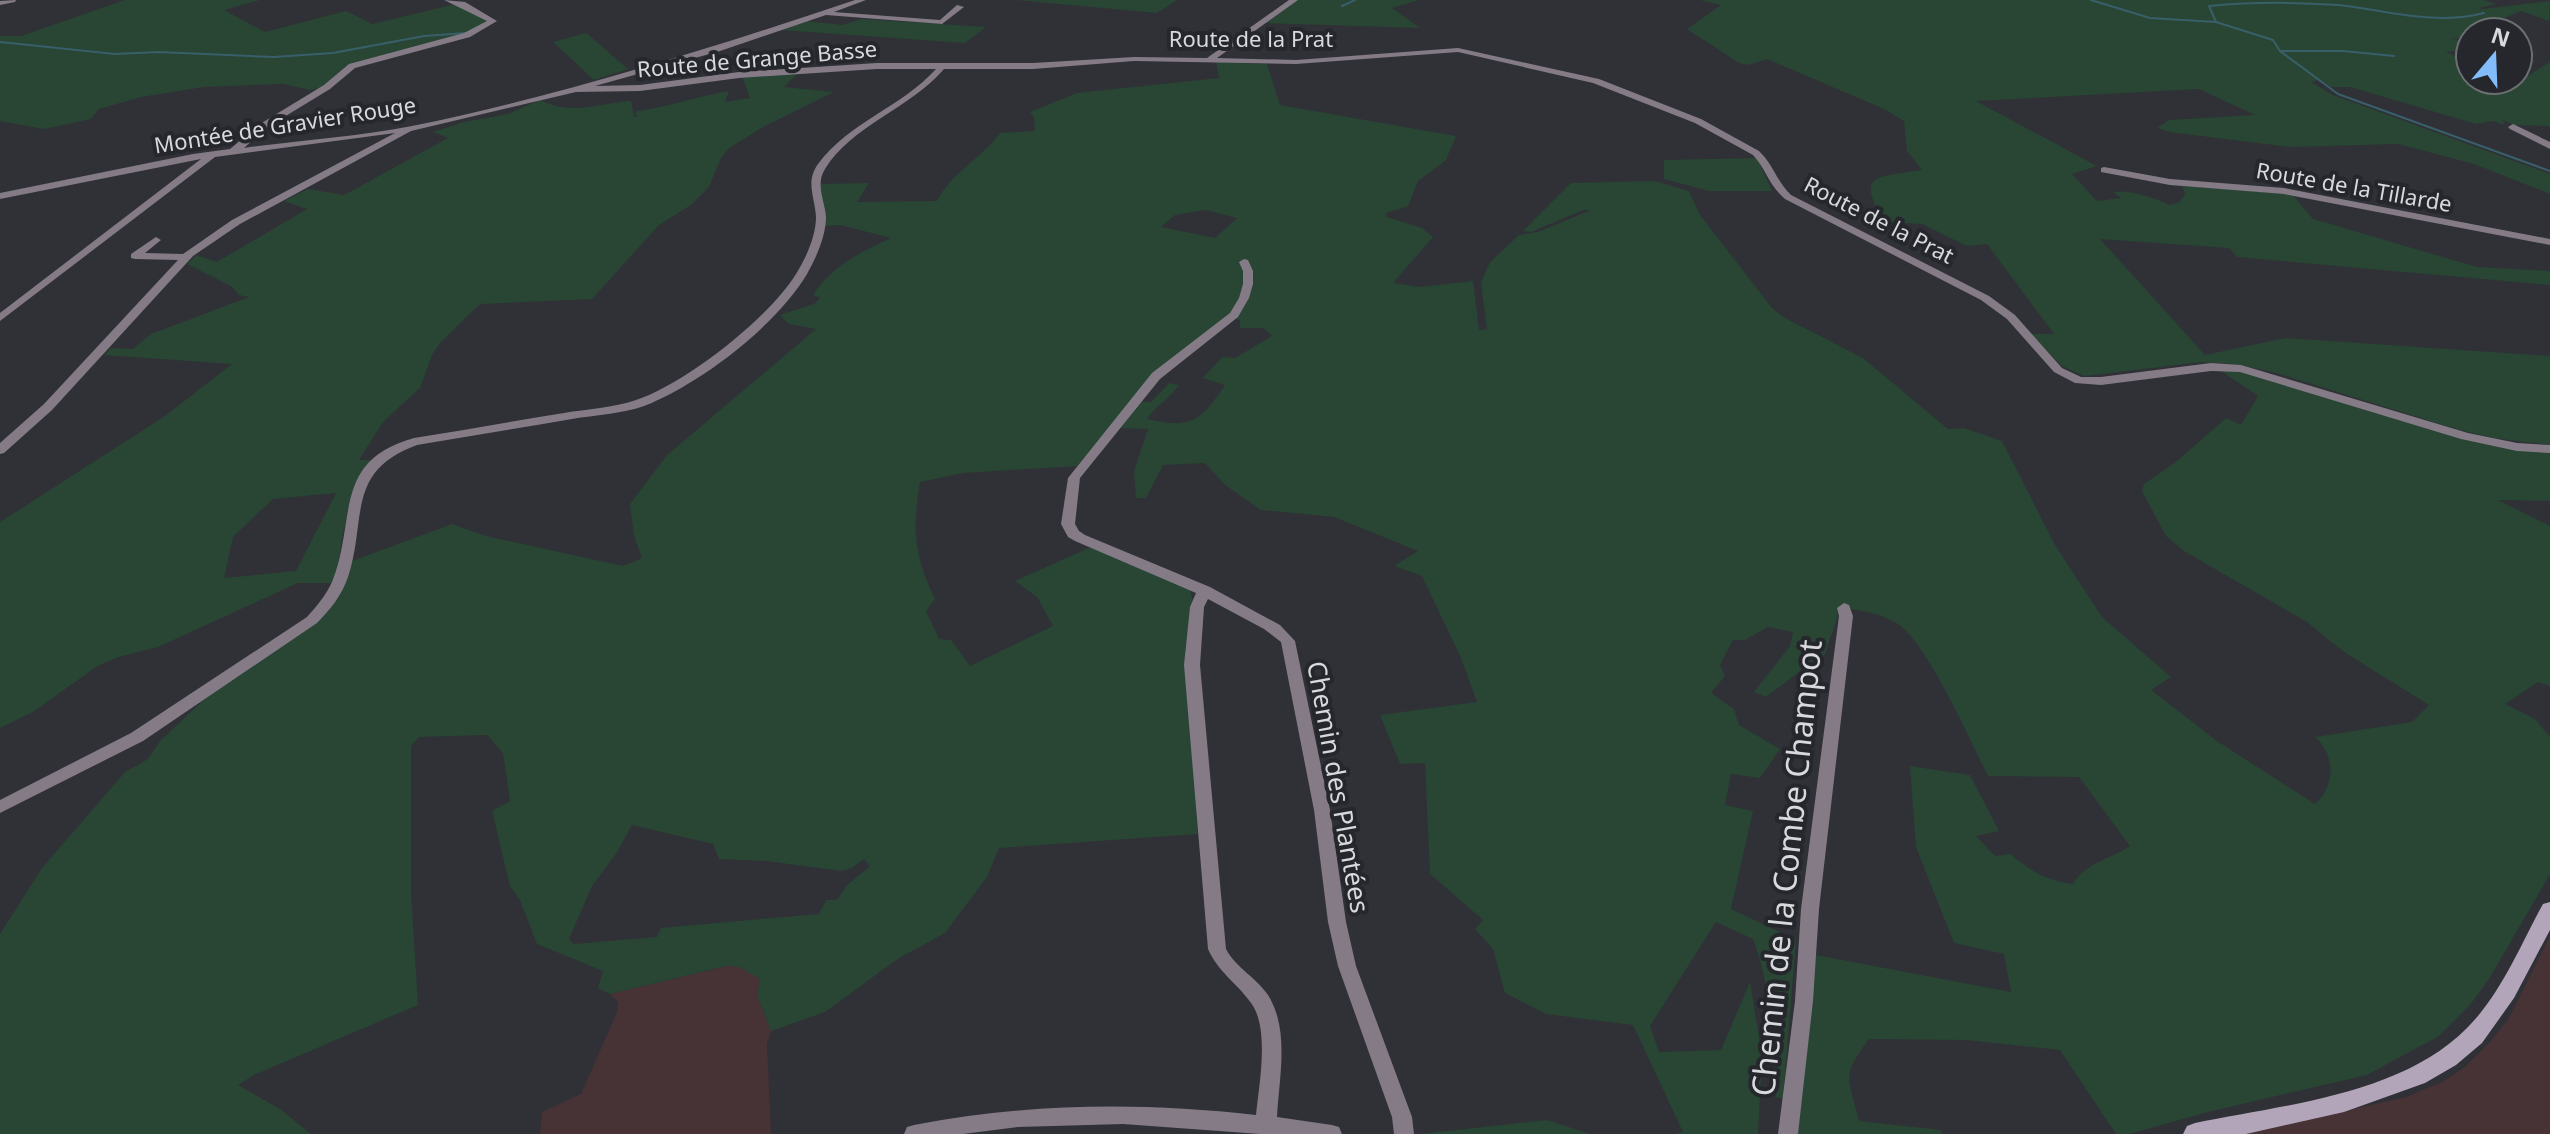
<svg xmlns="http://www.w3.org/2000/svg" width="2550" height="1134" viewBox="0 0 2550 1134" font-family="'Noto Sans',sans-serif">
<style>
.industrial{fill:#473236}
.green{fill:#294534;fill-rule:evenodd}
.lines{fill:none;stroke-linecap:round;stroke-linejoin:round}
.stream{stroke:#395f6b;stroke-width:2}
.minor{fill:#847b87;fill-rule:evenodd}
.secondary{fill:#b3a5b9;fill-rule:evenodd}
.labels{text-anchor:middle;stroke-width:8;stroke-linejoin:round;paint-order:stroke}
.far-street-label{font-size:22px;fill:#d8d9dc;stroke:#25272c}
.street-label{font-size:26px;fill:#d8d9dc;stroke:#25272c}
.near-street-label{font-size:32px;fill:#d8d9dc;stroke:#25272c}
</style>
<rect width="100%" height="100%" fill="#2f3136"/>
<g class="industrial">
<path d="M 2550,936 L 2550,1134 L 2243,1134 L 2406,1097 L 2442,1082 L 2465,1067 L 2491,1041 L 2509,1018 Z"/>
<path d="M 727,966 L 739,967 L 760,979 L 757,995 L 771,1031 L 767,1044 L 771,1134 L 540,1134 L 542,1112 L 581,1094 L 617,1012 L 618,1002 L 610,994 Z"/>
</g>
<g class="green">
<path d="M 125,0 L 260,0 L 224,10 L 265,32 L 346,11 L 372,24 L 456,4 L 491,19 L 468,33 L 368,59 L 321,88 L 310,90 L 283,84 L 204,87 L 141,97 L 99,109 L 91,119 L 44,129 L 0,121 L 0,36 L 21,36 Z"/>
<path d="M 1015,0 L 1177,0 L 1157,13 Z"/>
<path d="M 1298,0 L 1419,0 L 1392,8 L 1420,28 L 1265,23 Z"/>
<path d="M 1700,0 L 2483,0 L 2497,4 L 2479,8 L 2482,9 L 2550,1 L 2549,21 L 2521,11 L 2470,32 L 2461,39 L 2447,38 L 2470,42 L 2470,49 L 2446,52 L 2470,62 L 2470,80 L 2518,80 L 2518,74 L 2526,77 L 2550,62 L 2550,126 L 2514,125 L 2503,120 L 2504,125 L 2493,121 L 2476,124 L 2350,87 L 2331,87 L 2320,80 L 2311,82 L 2333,95 L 2550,174 L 2550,194 L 2474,164 L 2398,144 L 2291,147 L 2169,132 L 2157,128 L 2169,120 L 2255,115 L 2199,89 L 1976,101 L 2097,166 L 2072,174 L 2097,201 L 2121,198 L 2113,192 C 2128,189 2156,198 2170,205 L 2180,202 L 2185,194 L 2182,186 L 2292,194 L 2313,219 L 2477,267 L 2550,271 L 2550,285 L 2237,257 L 2229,248 L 2100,239 L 2205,355 L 2285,338 L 2550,356 L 2550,445 L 2493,438 L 2456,429 L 2273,372 L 2233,364 L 2202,362 L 2084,376 L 2062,366 L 2030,334 L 2054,334 L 1987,244 L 1967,246 L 1922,224 L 1885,222 C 1853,172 1879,177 1922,170 L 1907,151 L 1904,121 L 1884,109 L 1767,59 L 1749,65 L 1739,63 L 1687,29 L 1721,5 Z"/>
<path d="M 861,19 L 986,27 L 965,43 L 781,30 L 805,21 L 843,25 Z"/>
<path d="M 586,33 L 628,69 L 594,80 L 553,42 Z"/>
<path d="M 1216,62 L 1267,64 L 1280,105 L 1456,136 L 1446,160 L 1418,181 L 1408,206 L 1386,213 L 1387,217 L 1422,228 L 1433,237 L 1393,283 L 1419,287 L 1473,281 L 1479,330 L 1487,329 L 1481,282 L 1490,262 L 1519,235 L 1538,232 L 1591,210 L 1583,210 L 1531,232 L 1523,231 L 1571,183 L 1655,181 L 1689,191 L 1700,215 L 1772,308 L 1783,317 L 1863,358 L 1948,429 L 1964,428 L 2002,441 L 2055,545 L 2102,617 L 2171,677 L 2151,690 L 2217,741 L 2315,804 C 2336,786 2335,754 2315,737 L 2412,722 L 2429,705 L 2344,652 L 2307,622 L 2184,551 L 2166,536 L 2142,491 L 2144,484 L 2177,461 L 2226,418 L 2241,425 L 2258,396 L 2218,369 L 2236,370 L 2380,414 L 2550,452 L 2550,501 L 2498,500 L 2550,526 L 2550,686 L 2538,682 L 2505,704 L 2535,719 L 2550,737 L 2550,874 L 2489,979 L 2470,1005 L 2439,1036 L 2367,1075 L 2212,1111 L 2129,1134 L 2116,1134 L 2060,1050 L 1967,1040 L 1869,1039 C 1841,1077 1848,1076 1859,1121 L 1941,1130 L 1942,1134 L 1794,1134 L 1816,955 L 2011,992 L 2004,954 L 1954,943 L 1916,847 L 1910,766 L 1970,775 L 1999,831 L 1976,836 L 1995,856 L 2010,854 C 2031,871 2047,881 2073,884 C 2086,862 2109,860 2130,846 L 2079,777 L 1988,776 C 1971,742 1927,643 1898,624 C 1881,613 1858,610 1838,607 L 1837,619 L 1822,662 L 1807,666 L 1766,697 L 1754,692 L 1790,646 L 1793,632 L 1768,627 L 1745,640 L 1733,640 L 1720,665 L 1725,676 L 1711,693 L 1734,709 L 1739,725 L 1780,749 L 1760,778 L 1731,774 L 1725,805 L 1753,811 L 1731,909 L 1796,940 L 1783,1099 L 1776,1097 C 1772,1045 1772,988 1753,939 L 1716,922 L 1650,1026 L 1659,1052 L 1721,1050 L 1750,982 L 1762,1055 L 1758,1134 L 1675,1134 L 1683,1132 L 1633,1025 L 1546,1014 L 1505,993 L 1493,949 L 1475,929 L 1483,920 L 1430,874 L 1425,763 L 1400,764 L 1380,715 L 1477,702 L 1461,658 L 1422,576 L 1394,566 L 1418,551 L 1334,517 L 1261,510 L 1225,485 L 1205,463 L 1163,465 L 1146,498 L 1136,498 L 1134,471 L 1148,429 L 1116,428 L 1139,402 L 1151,402 L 1169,383 L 1179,385 C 1167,401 1157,405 1147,419 C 1191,429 1200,422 1225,385 L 1203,378 L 1222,357 L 1235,358 L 1272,336 L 1263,328 L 1240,328 L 1240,320 L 1229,317 L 1153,375 L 1077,466 L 963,473 L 920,482 C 912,530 914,555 935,599 L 926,611 L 939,639 L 951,640 L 970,666 L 1053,626 L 1037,597 L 1015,581 L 1091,547 L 1190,588 L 1193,602 L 1185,649 L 1198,834 L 999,848 L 987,877 L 945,933 L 899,958 L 825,1012 L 771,1031 L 757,995 L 760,979 L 739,967 L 726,966 L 610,994 L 598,988 L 603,971 L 537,944 L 520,900 L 510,886 L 492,811 L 510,801 L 503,753 L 487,735 L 419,737 L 411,746 L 411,893 L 418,1005 L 254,1075 L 238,1085 L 280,1109 L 311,1134 L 0,1134 L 0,934 L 42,868 L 125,772 L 148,759 L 160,741 L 213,691 L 294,638 L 348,573 L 352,561 L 452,524 L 486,536 L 623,566 L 642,558 L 634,536 L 630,504 L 667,455 L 816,329 L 789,324 L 780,315 L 814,304 L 820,298 L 813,295 C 832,265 860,253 891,238 L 840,225 L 822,226 L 818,184 L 869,183 L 857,202 L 937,201 C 952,172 981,159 1000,133 L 1035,131 L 1034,117 L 1030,112 L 1077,93 L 1219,78 ZM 1206,210 L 1237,218 L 1215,238 L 1161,227 L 1175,215 ZM 632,825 L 713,844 L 719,859 L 766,861 L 842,871 L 852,868 L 864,859 L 870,866 L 847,885 L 837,900 L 826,900 L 819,914 L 661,928 L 657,937 L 574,944 L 569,939 L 592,886 L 616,854 Z"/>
<path d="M 797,74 L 784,87 L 834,92 L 765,126 L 729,148 L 721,158 L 709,187 L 691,205 L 659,225 L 592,299 L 480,304 L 440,343 L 432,355 L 420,388 L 383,422 L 359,460 L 372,460 C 359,484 349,506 343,533 C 340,550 340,567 332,583 L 298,583 L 158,647 L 118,657 L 96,667 L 33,712 L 0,728 L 0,522 L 165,416 L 232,364 L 104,355 L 111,348 L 133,349 L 151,334 L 249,297 L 239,295 L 231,286 L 187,264 L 196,255 L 217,262 L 307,209 L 284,201 L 308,189 L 344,195 L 448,138 L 433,132 L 464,122 L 508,114 L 540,100 C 571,116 599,103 631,101 L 634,117 L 639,116 L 635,115 L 637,111 C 669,107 697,96 729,91 L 725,102 L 750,98 L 742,76 ZM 336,493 L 296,571 L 224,578 L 233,537 L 273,499 Z"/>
<path d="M 1757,158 L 1772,191 L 1709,191 L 1664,179 L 1664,160 Z"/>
<path d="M 1547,1120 L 1590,1134 L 1420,1134 Z"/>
</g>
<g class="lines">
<g class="stream">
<path d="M 2091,0 L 2150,18 L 2216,22 L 2273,40 L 2280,51 L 2338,94 L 2550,171"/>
<path d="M 1342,6 L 1355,0"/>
<path d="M 2216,22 L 2209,6 C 2252,2 2295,2 2338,5 C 2386,10 2436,26 2484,13"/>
<path d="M 0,42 L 115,54 L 159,52 L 274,57 L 333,53 L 424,36 L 466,33"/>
<path d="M 2281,51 L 2343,51 L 2394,56"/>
</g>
<g class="minor">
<path d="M 16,0 L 15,2 L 0,5 L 0,1 Z"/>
<path d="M 444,0 L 465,2 L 497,21 L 470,37 L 355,68 L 330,89 L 266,128 L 244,148 C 299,140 357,137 412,126 C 562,95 709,49 855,0 L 866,0 L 834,12 L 940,20 L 957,5 L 964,7 L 942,24 L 826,15 L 720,51 L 595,86 L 640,85 L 739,72 L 877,63 L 1033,63 L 1134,57 L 1207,58 L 1289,0 L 1298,0 L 1217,58 L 1296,60 L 1458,48 L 1599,79 L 1701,119 L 1759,151 C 1773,164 1777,182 1791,195 L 1989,296 L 2015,315 L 2062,368 L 2081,377 L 2101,377 L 2211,363 L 2241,365 L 2468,433 L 2517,443 L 2550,445 L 2550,453 L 2517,451 L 2461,439 L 2240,372 L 2211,371 L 2101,385 L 2075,383 L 2054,372 L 2007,319 L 1981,300 L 1785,199 C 1768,184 1766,169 1753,155 L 1695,123 L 1593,83 L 1458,52 L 1296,64 L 1134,61 L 1033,69 L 944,69 C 911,108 851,126 825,169 C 815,185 825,201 826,217 C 826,236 816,258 807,274 C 776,326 700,384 644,406 C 622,414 595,415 572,419 C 520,428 468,436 417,445 C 345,471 367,520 348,577 C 342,595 330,610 317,623 L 143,741 L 0,813 L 0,800 L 131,733 L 307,617 C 317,606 326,595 332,582 C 357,521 331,461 414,438 C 464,430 514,421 564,413 C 587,409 613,408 636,400 C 685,384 769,318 796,274 C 806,258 816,236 816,217 C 815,197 805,182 818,164 C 849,122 902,107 936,69 L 877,69 L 739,78 L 640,91 L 576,92 L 411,131 L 240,224 L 193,256 L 52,410 L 4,453 L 0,454 L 0,443 L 44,404 L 178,260 L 135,259 L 131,258 L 131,254 L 156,237 L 161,240 L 145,253 L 183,254 L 232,220 L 395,133 L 215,157 L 0,321 L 0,313 L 201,159 L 0,199 L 0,193 L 193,154 L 230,149 L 260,124 L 324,85 L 349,64 L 464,33 L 487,21 Z"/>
<path d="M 2513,124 L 2550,142 L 2550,149 L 2510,129 L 2508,127 Z"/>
<path d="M 2104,167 L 2170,179 L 2284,188 L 2550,239 L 2550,245 L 2284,194 L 2170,185 L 2101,172 L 2101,168 Z"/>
<path d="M 1244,259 L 1248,260 L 1253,271 L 1253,284 L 1249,298 L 1238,317 L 1160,379 L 1080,478 L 1075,524 L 1079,531 L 1085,535 L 1210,587 L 1280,625 L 1295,641 L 1330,810 L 1346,922 L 1356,966 L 1412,1117 L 1414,1134 L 1394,1134 L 1392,1117 L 1338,966 L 1328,922 L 1314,810 L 1281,642 L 1264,629 L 1208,599 L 1204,607 L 1200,665 L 1226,949 C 1236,968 1256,977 1268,995 C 1290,1030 1279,1078 1277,1117 L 1332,1125 L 1339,1127 L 1342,1134 L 1260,1134 L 1123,1124 L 1018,1127 L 963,1134 L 904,1134 L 907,1127 L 914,1125 C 1030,1103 1140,1102 1256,1115 C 1259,1085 1270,1028 1251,1003 C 1237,983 1218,972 1208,949 L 1184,665 L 1190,607 L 1196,593 L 1075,541 L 1068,537 L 1061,524 L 1068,478 L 1152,373 L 1230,313 L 1239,298 L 1243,284 L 1243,271 L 1239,262 Z"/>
<path d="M 1844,603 L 1849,605 L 1853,616 L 1819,909 L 1813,1001 L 1798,1134 L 1778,1134 L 1795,1001 L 1801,909 L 1839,616 L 1837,608 Z"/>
</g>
<path class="secondary" d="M 2550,902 L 2550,930 L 2514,998 L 2482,1043 L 2456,1065 L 2425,1083 L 2344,1112 L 2246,1134 L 2183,1134 L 2187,1126 L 2195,1123 C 2282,1105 2401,1095 2467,1028 C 2501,994 2520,946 2543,904 Z"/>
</g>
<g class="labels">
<g class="far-street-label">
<text x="1251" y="47">Route de la Prat</text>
<text transform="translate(757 59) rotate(-5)" y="8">Route de Grange Basse</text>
<text transform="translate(285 125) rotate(-9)" y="8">Montée de Gravier Rouge</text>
<text transform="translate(2354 187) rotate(10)" y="8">Route de la Tillarde</text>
<text transform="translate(1879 220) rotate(27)" y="8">Route de la Prat</text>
</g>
<g class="street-label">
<text transform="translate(1338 787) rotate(80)" y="9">Chemin des Plantées</text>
</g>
<g class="near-street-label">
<text transform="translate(1787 868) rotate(-84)" y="11">Chemin de la Combe Champot</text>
</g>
</g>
<g transform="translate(2494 56) rotate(19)"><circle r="38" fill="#25272c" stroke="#6d6e72" stroke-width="2"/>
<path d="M0-6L14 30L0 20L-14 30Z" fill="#83bcfb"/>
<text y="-12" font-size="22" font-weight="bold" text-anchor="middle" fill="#d8d9dc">N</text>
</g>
</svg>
